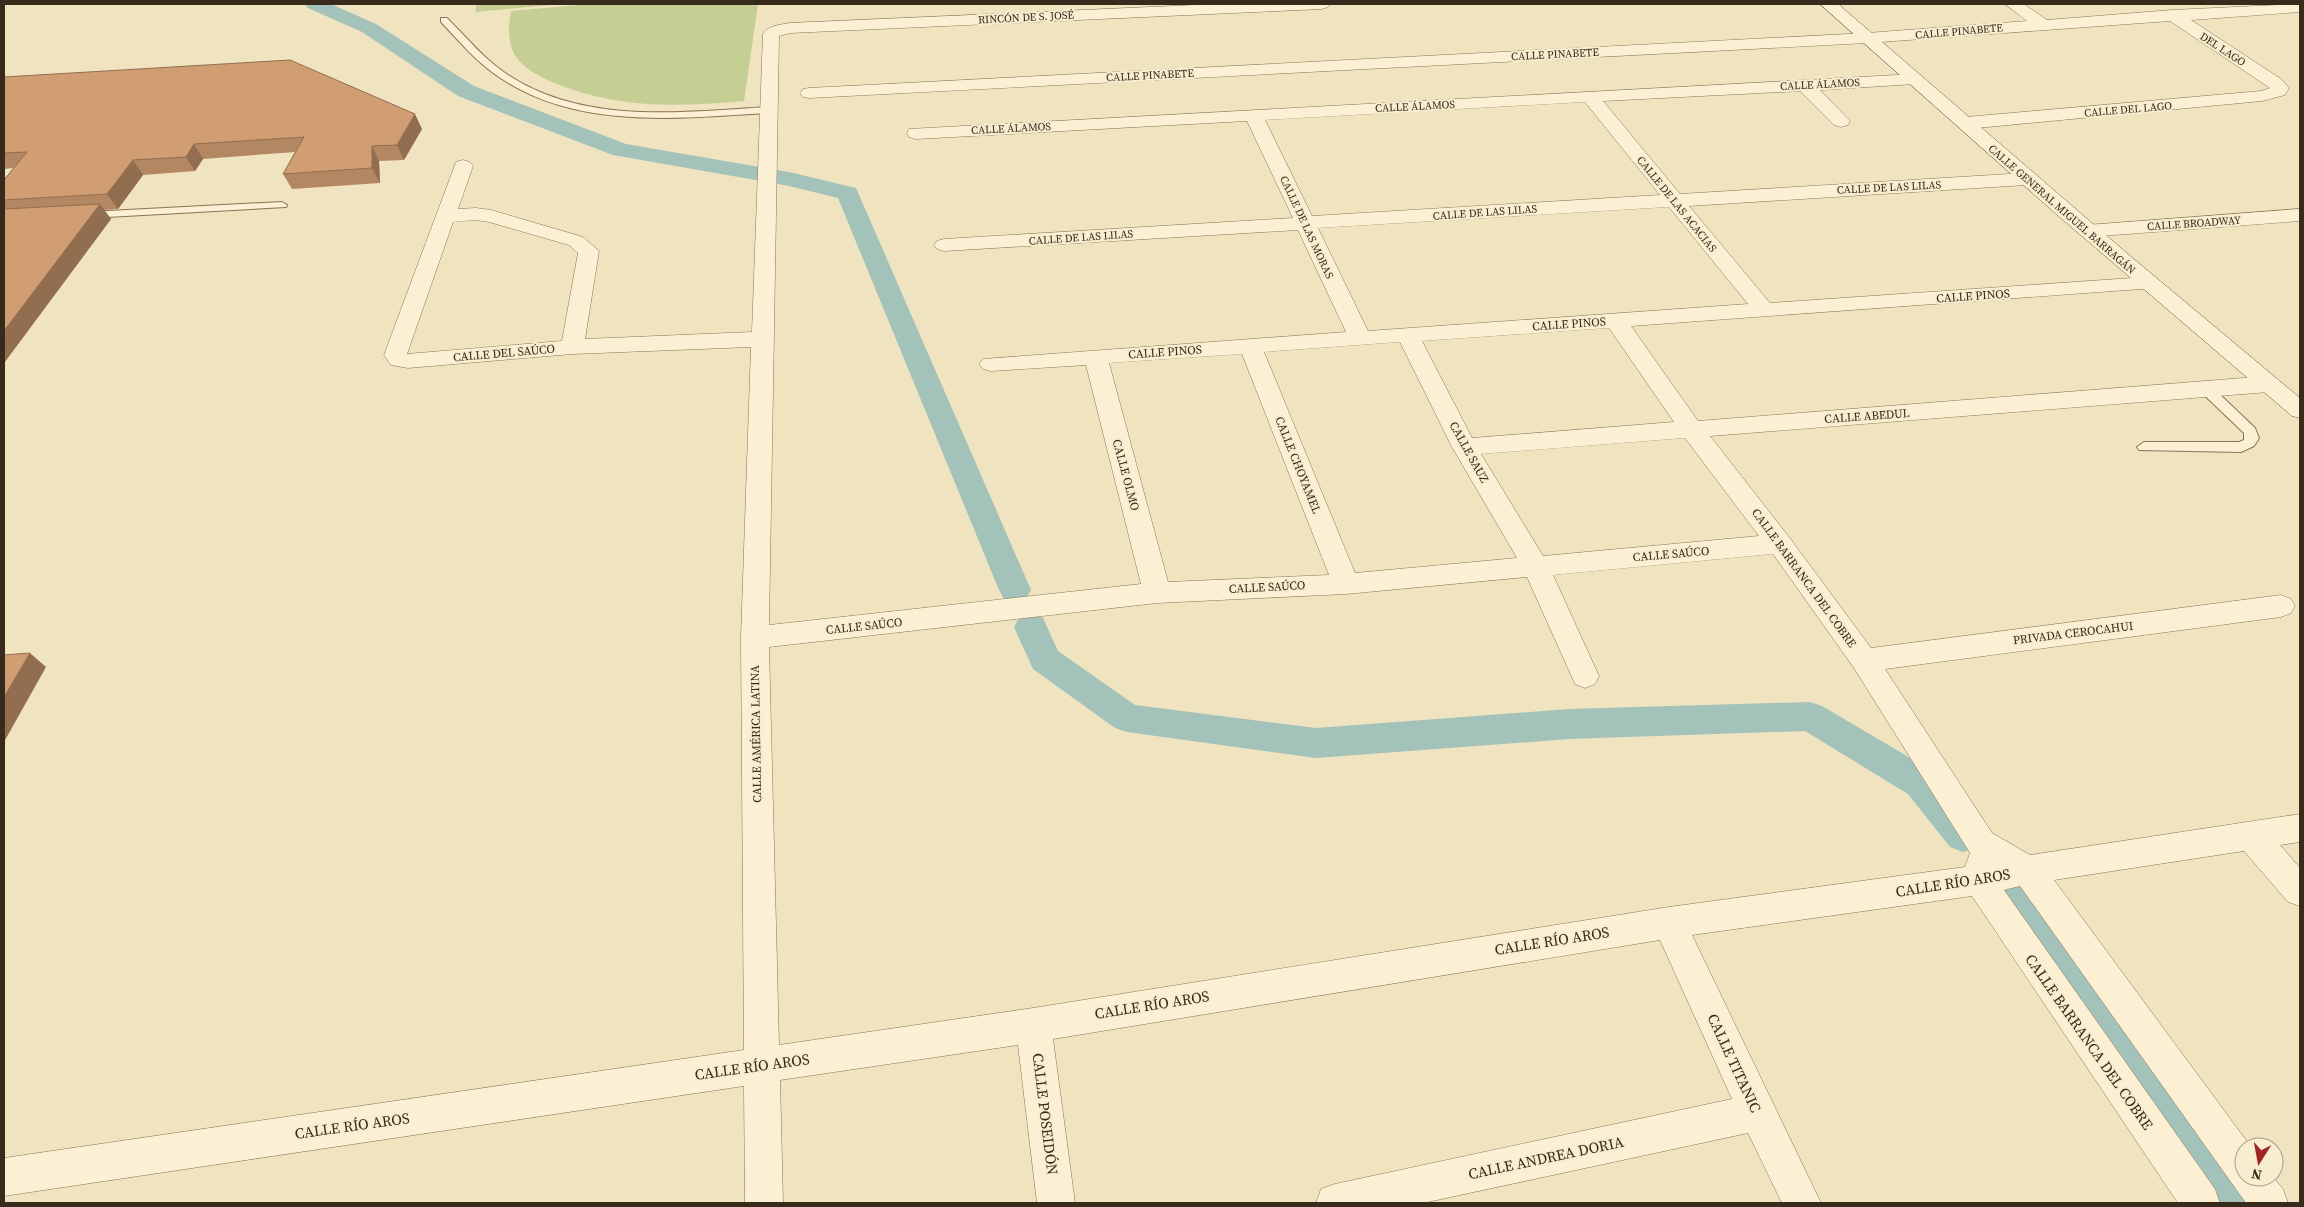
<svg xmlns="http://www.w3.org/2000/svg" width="2304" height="1207" viewBox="0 0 2304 1207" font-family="'Source Serif 4',serif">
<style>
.green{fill:#c6cf93}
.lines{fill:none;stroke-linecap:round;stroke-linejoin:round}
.canal{fill:#a3c2ba;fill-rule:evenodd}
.service-casing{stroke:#8a7356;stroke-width:2}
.minor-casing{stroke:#8a7356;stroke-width:1}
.secondary-casing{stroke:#6c543a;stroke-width:1}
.service{fill:#fbf0d3;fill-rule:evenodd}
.minor{fill:#fbf0d3;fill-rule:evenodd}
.secondary{fill:#fbf0d3;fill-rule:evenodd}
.wall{fill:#b48763}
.shaded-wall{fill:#926e50}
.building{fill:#d19d73;stroke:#926e50}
.labels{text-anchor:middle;stroke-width:4;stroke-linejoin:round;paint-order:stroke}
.far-street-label{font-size:11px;fill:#392b1c;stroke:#f7edcf}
.street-label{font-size:12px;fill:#392b1c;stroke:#f7edcf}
.near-street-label{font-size:15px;fill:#392b1c;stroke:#f7edcf}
</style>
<rect width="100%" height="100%" fill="#f0e3bf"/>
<g class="green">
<path d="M 477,4 L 560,4 L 475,12 Z"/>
<path d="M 590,4 L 758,4 L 744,101 C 676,107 617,109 552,82 C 534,74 513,63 510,41 C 508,31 509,21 511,11 Z"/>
</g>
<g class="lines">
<g class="canal">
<path d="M 305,4 L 331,4 L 376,24 L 474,86 L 626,144 L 789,172 L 856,188 L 1031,590 L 1026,599 L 1015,602 L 1004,599 L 999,590 L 838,198 L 789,186 L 613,155 L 458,96 L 362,32 L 308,8 Z"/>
<path d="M 1031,614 L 1043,618 L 1058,651 L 1135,705 L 1316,728 L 1569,709 L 1810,702 L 1822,706 L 1934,772 L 1976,823 L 1982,835 L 1976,847 L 1963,852 L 1950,847 L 1908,794 L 1805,731 L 1569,739 L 1316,758 L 1127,732 L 1115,728 L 1033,669 L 1014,627 L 1019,618 Z"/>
<path d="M 1998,861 L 2012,866 L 2072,939 L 2244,1173 L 2244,1177 L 2247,1177 L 2254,1187 L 2261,1203 L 2211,1203 L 2044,965 L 1984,890 L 1979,878 L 1984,866 Z"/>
</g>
<defs>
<g id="service">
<path d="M 441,18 L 447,18 C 467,38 485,60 508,75 C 585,125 682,112 768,107 L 773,110 L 768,113 C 679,118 580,130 502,79 C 478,64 460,42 441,22 Z"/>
<path d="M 282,202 L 287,205 L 286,207 L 89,218 L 83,215 L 89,212 Z"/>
<path d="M 2206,385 L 2211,386 L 2255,428 L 2259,438 L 2254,446 L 2241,452 L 2139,450 L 2137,447 L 2144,442 L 2239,442 L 2244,440 L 2244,433 L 2201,392 L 2200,389 L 2201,386 Z"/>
</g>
<g id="minor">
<path d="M 1218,4 L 1330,4 L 1328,7 L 1322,9 L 790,33 L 779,36 L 769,625 L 1141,584 L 1086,365 L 991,371 L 983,369 L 979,364 L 983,359 L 1346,332 L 1298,230 L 944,251 L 937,249 L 934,245 L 937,241 L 944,239 L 1293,218 L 1247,121 L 916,139 L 909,137 L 907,133 L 909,129 L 1915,74 L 1921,75 L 1924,79 L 1921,83 L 1915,84 L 1820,90 L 1850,121 L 1848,125 L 1841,127 L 1834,125 L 1800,91 L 1603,101 L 1680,194 L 2026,173 L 2033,175 L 2036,179 L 2033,183 L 2026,185 L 1689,206 L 1770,303 L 2147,277 L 2155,278 L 2158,283 L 2155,288 L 1631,326 L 1698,421 L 2269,376 L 2277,379 L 2281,384 L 2277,389 L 2269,392 L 1710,436 L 1789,537 L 1871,648 L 2281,595 L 2291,599 L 2295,606 L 2291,613 L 2281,617 L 1885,669 L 1992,833 L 2030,855 L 2300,814 L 2300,842 L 2280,845 L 2300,868 L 2300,906 L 2288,902 L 2244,851 L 2054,880 L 2251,1147 L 2244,1147 L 2244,1177 L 2273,1177 L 2283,1189 L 2288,1203 L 2246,1203 L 2020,886 L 2004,890 L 2215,1189 L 2220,1203 L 2178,1203 L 1972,896 L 1692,935 L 1821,1203 L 1782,1203 L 1748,1133 L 1423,1203 L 1316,1203 L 1321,1189 L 1335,1184 L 1732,1099 L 1660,940 L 1053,1039 L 1075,1203 L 1037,1203 L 1018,1045 L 780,1080 L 783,1203 L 745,1203 L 744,1086 L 4,1196 L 4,1158 L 744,1050 L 741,638 L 751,347 L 572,354 L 408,368 L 391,365 L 384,355 L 456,162 L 463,160 L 470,162 L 473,166 L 458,209 L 476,208 L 491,210 L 583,237 L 599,251 L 585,339 L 752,332 L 763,34 C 769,25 780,25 790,23 ZM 1585,102 L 1660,195 L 1312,216 L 1265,120 ZM 1669,207 L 1748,304 L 1368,331 L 1318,228 ZM 476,220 L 489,222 L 569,245 L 578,253 L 562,341 L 407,354 L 453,222 ZM 1609,328 L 1674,422 L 1472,438 L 1422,341 ZM 1400,342 L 1452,447 L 1517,558 L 1355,573 L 1264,352 ZM 1242,354 L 1329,575 L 1168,582 L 1109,363 ZM 1685,438 L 1759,536 L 1543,556 L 1481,454 ZM 1773,554 L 1854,668 L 1970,853 L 1965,867 L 1669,907 L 1033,1008 L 779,1045 L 769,647 L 1157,603 L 1346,594 L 1527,577 L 1575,684 L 1585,688 L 1595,684 L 1599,676 L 1553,575 Z"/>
<path d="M 2005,4 L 2024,4 L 2047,20 L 2172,10 L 2300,4 L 2300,12 L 2191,20 L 2281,79 L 2289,88 L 2285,95 L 2262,101 L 1966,129 L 1959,127 L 1957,123 L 1959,119 L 1966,117 L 2261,91 L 2270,88 L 2170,21 L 1867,43 L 809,98 L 803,97 L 800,93 L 803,89 L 809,88 L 1867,33 L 2027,21 Z"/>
<path d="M 2300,209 L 2300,221 L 2087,237 L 2080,235 L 2077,231 L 2080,227 L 2087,225 Z"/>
</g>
<path id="secondary" d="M 1820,4 L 1838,4 L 2129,255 L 2300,398 L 2300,418 L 2292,416 L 2055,213 Z"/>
</defs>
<use href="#service" class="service-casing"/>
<use href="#minor" class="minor-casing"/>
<use href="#secondary" class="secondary-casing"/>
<use href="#service" class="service"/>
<use href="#minor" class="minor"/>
<use href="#secondary" class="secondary"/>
</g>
<path class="wall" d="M 4,77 L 422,129 L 404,160 L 379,161 L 380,183 L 292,189 L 283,174 L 295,152 L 203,159 L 195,171 L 143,175 L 118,209 L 104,210 L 111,219 L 4,363 L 4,180 L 13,168 L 4,169 Z"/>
<g class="shaded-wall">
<path d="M 415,114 L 422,129 L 404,160 L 397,145 Z"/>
<path d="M 194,144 L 203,159 L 195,171 L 186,157 Z"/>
<path d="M 372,146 L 379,161 L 380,183 L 372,168 Z"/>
<path d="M 133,160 L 143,175 L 118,209 L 107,194 Z"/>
<path d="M 100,204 L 111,219 L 4,363 L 4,331 Z"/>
<path d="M 30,653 L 46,667 L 4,742 L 4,697 Z"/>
</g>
<g class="building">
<path d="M 290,60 L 415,114 L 397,145 L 372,146 L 372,168 L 283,174 L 304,137 L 194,144 L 186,157 L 133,160 L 107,194 L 4,200 L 4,180 L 27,152 L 4,153 L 4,77 Z"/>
<path d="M 100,204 L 4,331 L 4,209 Z"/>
<path d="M 30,653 L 4,697 L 4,655 Z"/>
</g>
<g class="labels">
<g class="far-street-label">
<text transform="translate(1026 17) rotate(-3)" y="4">RINCÓN DE S. JOSÉ</text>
<text transform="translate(1959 31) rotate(-5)" y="4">CALLE PINABETE</text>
<text transform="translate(2223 49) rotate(33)" y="4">DEL LAGO</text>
<text transform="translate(1555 54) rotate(-3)" y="4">CALLE PINABETE</text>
<text transform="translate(1150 75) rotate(-3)" y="4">CALLE PINABETE</text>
<text transform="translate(1820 84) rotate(-3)" y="4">CALLE ÁLAMOS</text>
<text transform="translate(1415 106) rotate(-3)" y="4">CALLE ÁLAMOS</text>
<text transform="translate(2128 109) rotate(-5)" y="4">CALLE DEL LAGO</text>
<text transform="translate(1011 128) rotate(-3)" y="4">CALLE ÁLAMOS</text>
<text transform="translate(1889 187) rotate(-3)" y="4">CALLE DE LAS LILAS</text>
<text transform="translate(1677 204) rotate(51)" y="4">CALLE DE LAS ACACIAS</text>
<text transform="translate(2062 209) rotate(41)" y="4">CALLE GENERAL MIGUEL BARRAGÁN</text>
<text transform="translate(1485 212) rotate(-4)" y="4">CALLE DE LAS LILAS</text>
<text transform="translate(2194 223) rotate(-4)" y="4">CALLE BROADWAY</text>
<text transform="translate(1307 227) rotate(65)" y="4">CALLE DE LAS MORAS</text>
<text transform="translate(1081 237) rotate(-4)" y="4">CALLE DE LAS LILAS</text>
</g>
<g class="street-label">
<text transform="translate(1973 296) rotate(-4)" y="4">CALLE PINOS</text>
<text transform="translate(1569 324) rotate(-4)" y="4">CALLE PINOS</text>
<text transform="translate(1165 352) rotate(-4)" y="4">CALLE PINOS</text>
<text transform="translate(504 353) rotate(-5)" y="4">CALLE DEL SAÚCO</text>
<text transform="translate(1867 416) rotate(-4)" y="4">CALLE ABEDUL</text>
<text transform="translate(1469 452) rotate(61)" y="4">CALLE SAUZ</text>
<text transform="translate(1298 465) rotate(68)" y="4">CALLE CHOYAMEL</text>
<text transform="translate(1126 475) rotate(75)" y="4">CALLE OLMO</text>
<text transform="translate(1671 554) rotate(-5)" y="4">CALLE SAÚCO</text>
<text transform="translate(1804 578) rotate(54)" y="4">CALLE BARRANCA DEL COBRE</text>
<text transform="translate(1267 587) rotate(-3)" y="4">CALLE SAÚCO</text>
<text transform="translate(864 626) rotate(-6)" y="4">CALLE SAÚCO</text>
<text transform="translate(2073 633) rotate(-7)" y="4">PRIVADA CEROCAHUI</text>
<text transform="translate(756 734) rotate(-91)" y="4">CALLE AMÉRICA LATINA</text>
</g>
<g class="near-street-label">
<text transform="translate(1953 883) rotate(-9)" y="5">CALLE RÍO AROS</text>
<text transform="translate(1552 941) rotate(-9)" y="5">CALLE RÍO AROS</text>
<text transform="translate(1152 1005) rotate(-9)" y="5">CALLE RÍO AROS</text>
<text transform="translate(2089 1042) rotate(55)" y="5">CALLE BARRANCA DEL COBRE</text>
<text transform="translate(1734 1063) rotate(65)" y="5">CALLE TITANIC</text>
<text transform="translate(752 1067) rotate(-8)" y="5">CALLE RÍO AROS</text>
<text transform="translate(1045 1114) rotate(83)" y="5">CALLE POSEIDÓN</text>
<text transform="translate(352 1126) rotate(-8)" y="5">CALLE RÍO AROS</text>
<text transform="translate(1546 1158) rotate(-12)" y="5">CALLE ANDREA DORIA</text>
</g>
</g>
<rect width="2304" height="1207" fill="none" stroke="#392b1c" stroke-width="10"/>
<g transform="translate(2259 1162) rotate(191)"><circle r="24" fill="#f7edcf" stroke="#ab9f87"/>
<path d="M0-4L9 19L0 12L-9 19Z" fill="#9d2523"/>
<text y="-8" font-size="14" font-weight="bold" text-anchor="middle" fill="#392b1c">N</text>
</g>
</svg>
